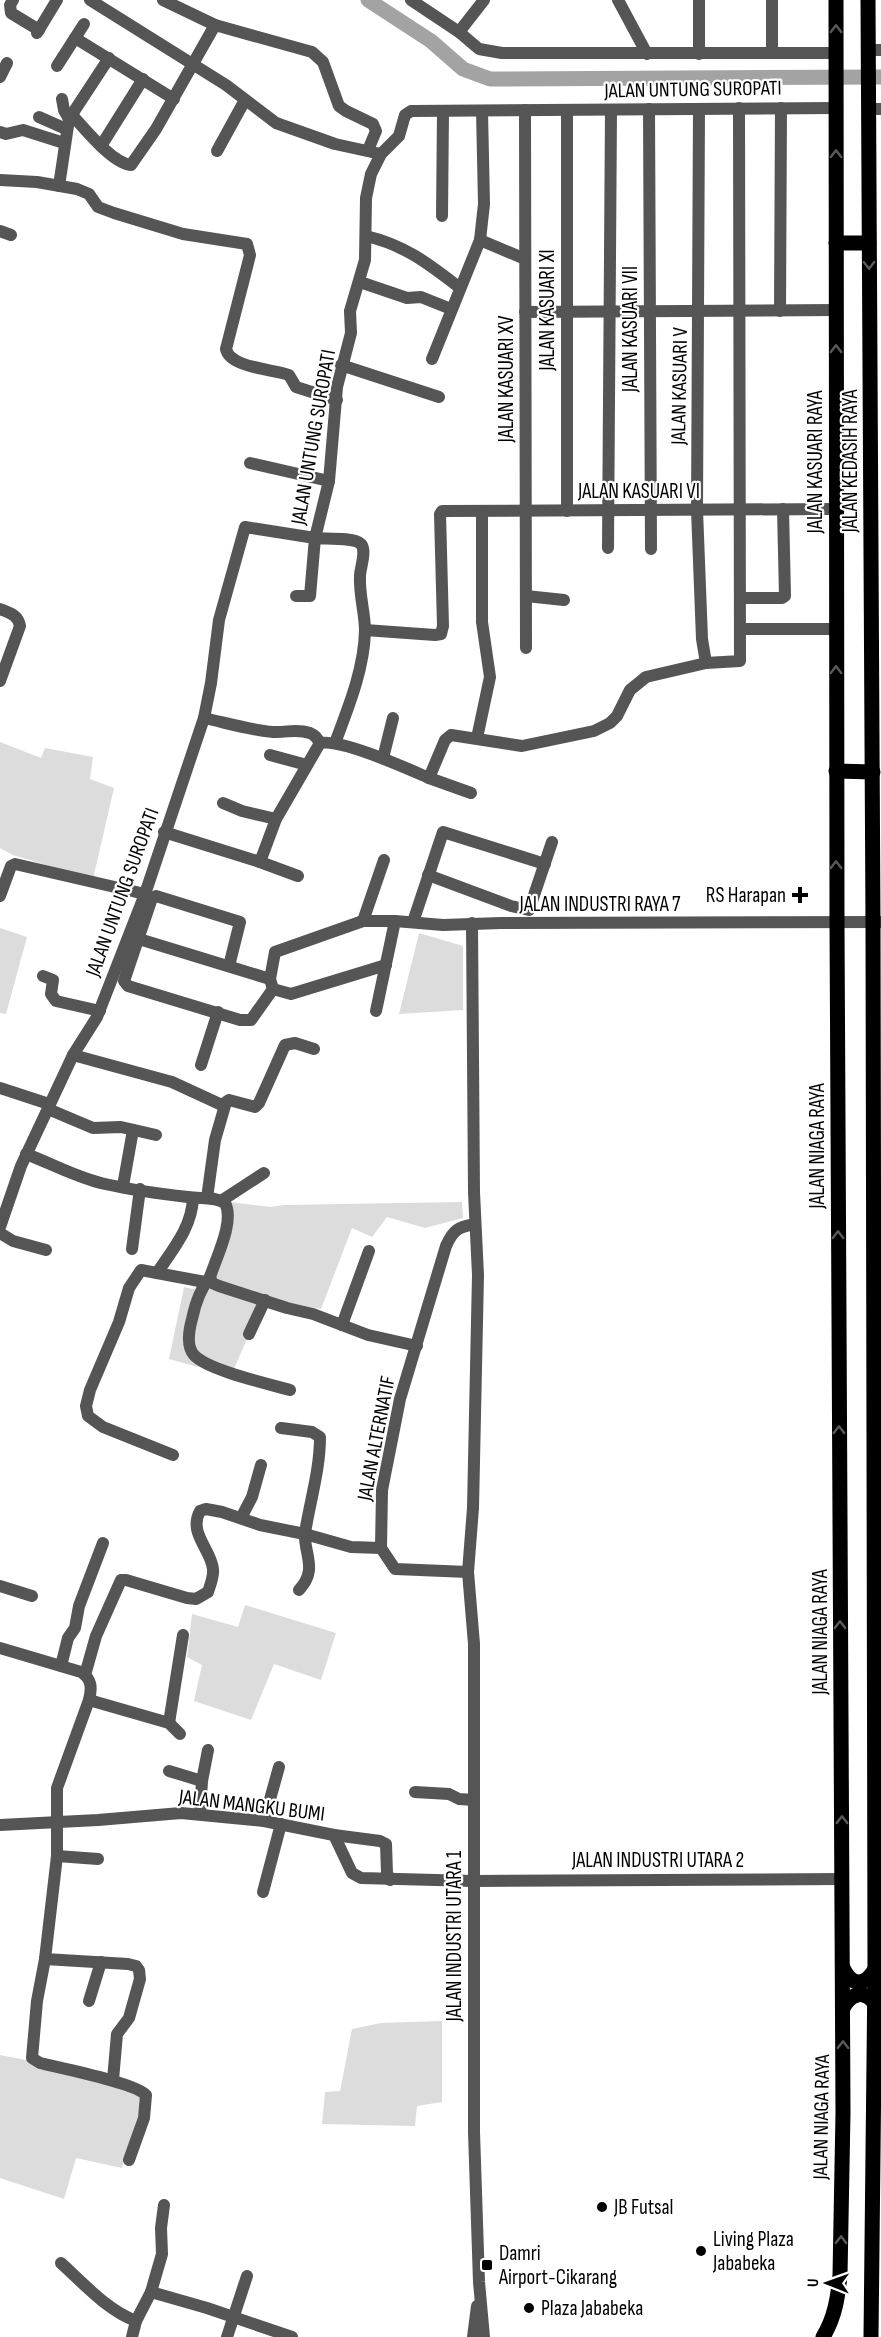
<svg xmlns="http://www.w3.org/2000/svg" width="881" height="2337" viewBox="0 0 881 2337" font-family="'Sofia Sans Condensed',sans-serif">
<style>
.green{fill:#dcdcdc}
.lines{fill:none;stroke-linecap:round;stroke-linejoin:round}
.river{stroke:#a3a3a3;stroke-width:15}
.minor{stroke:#555;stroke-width:12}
.major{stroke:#000;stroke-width:15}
.oneway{stroke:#595959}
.poi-dot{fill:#000;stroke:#fff;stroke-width:2}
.labels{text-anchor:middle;stroke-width:4.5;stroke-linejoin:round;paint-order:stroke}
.street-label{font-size:21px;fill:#000;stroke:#fff}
.poi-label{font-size:21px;fill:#000;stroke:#fff;text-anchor:start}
</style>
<rect width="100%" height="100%" fill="#fff"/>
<g class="green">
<path d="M 0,742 L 41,758 L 45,748 L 93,757 L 90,779 L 114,788 L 93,879 L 13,855 L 0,848 Z"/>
<path d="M 0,928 L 27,937 L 6,1014 L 0,1013 Z"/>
<path d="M 419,933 L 463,946 L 463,1010 L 399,1014 Z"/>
<path d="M 229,1202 L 271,1207 L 284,1205 L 462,1202 L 463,1218 L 425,1228 L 387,1217 L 372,1237 L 352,1228 L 321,1309 L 265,1298 L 233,1371 L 194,1366 L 169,1359 L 184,1287 L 206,1292 Z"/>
<path d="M 245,1605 L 336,1633 L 321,1680 L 274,1664 L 251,1720 L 194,1701 L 202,1665 L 187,1657 L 192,1614 L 238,1627 Z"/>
<path d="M 442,2021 L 442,2102 L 417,2106 L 415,2126 L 322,2124 L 325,2092 L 340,2091 L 352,2029 L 381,2023 Z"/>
<path d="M 0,2055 L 114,2077 L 146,2090 L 122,2168 L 76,2158 L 64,2199 L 0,2178 Z"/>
</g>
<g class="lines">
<path class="river" d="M 368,0 L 431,41 L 463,69 L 490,79 L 881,77"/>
<g class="minor">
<path d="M 13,0 L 10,5 L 11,13 L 39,30"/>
<path d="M 90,0 L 226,85 L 276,123 L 335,144 L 381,154"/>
<path d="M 163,0 L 215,25 L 312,52 L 323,62 L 339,106 L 346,111 L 373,124 L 376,131 L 368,150"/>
<path d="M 411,0 L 459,32 L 479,49 L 502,53 L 836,53"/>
<path d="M 618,0 L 647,54"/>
<path d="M 699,0 L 699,54"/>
<path d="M 772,0 L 772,53"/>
<path d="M 459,32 L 484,0"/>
<path d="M 37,33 L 57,0"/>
<path d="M 75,38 L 174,99"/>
<path d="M 868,50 L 881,50"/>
<path d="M 57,66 L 84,24"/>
<path d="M 0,77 L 7,63"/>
<path d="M 649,109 L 651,549"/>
<path d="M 699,109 L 697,510 L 702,639 L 706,663"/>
<path d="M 869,109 L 881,109"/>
<path d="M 525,110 L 526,648"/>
<path d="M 72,115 C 85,129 112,163 131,165 L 156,129 L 215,25"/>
<path d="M 39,117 L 66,129"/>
<path d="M 69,119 L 109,58"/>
<path d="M 0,132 L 6,134 L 23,130 L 64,143"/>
<path d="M 101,146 L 143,79"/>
<path d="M 217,151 L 245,100"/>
<path d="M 0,180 L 37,182 L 77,189 L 89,194 L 98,207 L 114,213 L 183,234 L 247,244 L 250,255 L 247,267 L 226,349 C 230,368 273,369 289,375 L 296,387 L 337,400"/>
<path d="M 59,186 L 69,119 L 64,110 L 62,99"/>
<path d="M 442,216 L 443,111"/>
<path d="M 0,231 L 11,235"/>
<path d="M 366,236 C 405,245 429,264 460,288"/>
<path d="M 480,240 L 484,204 L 482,111"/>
<path d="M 360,282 L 407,298 L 421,297 L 451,309"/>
<path d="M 780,311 L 781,108"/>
<path d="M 525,312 L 836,310"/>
<path d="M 432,359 L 480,240 L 525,259"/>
<path d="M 341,365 L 439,397"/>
<path d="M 250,463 L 329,481"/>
<path d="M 567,511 L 567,110"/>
<path d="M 608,548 L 611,110"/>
<path d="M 296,596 L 310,596 L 315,538 C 325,539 354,537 361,544 C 367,551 360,568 360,576 C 359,595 365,613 365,631 C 364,670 348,708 335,743"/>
<path d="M 526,596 L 564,600"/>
<path d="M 742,598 L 782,598 L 785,596 L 783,509"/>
<path d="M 0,609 C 10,613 18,615 20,626 L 0,681"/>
<path d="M 741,629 L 836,629"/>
<path d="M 365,630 L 435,635 L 441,634 L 443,626 L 440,514 L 442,511 L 836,509"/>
<path d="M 204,718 C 227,723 250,730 273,732 C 287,733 295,728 310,733 C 315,735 317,738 320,743"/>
<path d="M 477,738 L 490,677 L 482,622 L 482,511"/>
<path d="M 270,755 L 307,765"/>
<path d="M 383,758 L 393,718"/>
<path d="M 429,778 L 471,793"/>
<path d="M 223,803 L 242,811 L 276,819"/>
<path d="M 164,832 L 260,862 L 276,819 L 320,743 C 343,739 406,768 429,778 L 445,740 L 451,735 L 522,746 L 594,731 L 610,723 L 617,716 L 630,690 L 646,677 L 706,663 L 740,661 L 739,108"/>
<path d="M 260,862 L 298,876"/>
<path d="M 428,875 L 511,906 L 529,910 L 552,842"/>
<path d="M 0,896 L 11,866 L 15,864 L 145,894"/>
<path d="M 363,921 L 384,860"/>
<path d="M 413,922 L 443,832 L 545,864"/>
<path d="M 472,923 L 474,1192 L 478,1275 L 473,1508 L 468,1572 L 474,1644 L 474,2132 L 479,2282 L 484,2337"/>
<path d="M 139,939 L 270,979"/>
<path d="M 229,966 L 240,922 L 156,896 L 152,898 L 124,981 L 128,986 L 240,1020 L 251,1020 L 273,989 L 270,979 L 275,952 L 363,921 L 395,921"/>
<path d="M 43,976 L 53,980 L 51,994 L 56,1001 L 100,1011"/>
<path d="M 273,989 L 291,994 L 386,965"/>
<path d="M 376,1011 L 395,921 L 443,925 L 501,923 L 881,922"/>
<path d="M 73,1055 L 172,1082 L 224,1106"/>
<path d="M 201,1065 L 218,1012"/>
<path d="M 0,1088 L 49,1104"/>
<path d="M 48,1109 L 93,1128 L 121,1127 L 156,1135"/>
<path d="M 26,1154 C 53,1164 77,1178 105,1184 C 132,1190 161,1194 188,1197 C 201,1199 214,1196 225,1203 C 235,1221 216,1258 210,1277 C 200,1289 195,1305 192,1319 C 189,1330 186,1346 194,1355 C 207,1370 269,1384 290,1390"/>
<path d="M 123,1186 L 133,1130"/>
<path d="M 207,1198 L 215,1140 L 226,1102 L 229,1100 L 255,1107 L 259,1103 L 285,1045 L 295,1043 L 314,1049"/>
<path d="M 221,1201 L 264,1173"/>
<path d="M 0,1227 L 21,1166 L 73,1055 L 97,1017 L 145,894 L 204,718 L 211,683 L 219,620 L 245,527 L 315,538 L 329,481 L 337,387 L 351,333 L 350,311 L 365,260 L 366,198 L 371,174 L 381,154 L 399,136 L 405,115 L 411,111 L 836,108"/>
<path d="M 0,1233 L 13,1241 L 46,1250"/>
<path d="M 132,1249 L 140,1189"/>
<path d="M 157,1273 C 173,1249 192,1227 193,1198"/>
<path d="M 210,1277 L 212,1283 L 219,1286 L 287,1308 L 313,1314 L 368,1335 L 417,1346"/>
<path d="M 342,1325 L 369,1251"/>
<path d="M 249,1334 L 265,1300"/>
<path d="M 281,1428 L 312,1432 L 320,1437 C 320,1470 310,1501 305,1533 C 304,1546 310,1557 309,1570 C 308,1579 304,1584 299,1590"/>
<path d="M 173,1455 L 103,1427 L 88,1416 L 86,1406 L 90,1390 L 119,1322 L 129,1288 L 141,1270 L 205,1282"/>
<path d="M 241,1518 L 252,1497 L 261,1465"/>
<path d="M 468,1572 L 395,1569 L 381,1548 L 382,1490 L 400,1399 L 446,1246 C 453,1230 458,1227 475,1224"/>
<path d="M 0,1586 L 32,1596"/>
<path d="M 0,1648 L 81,1672 C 92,1679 92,1688 89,1700 L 57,1788 L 57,1856 L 45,1959 L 37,2001 L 32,2058 L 40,2063 C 60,2068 136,2083 146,2095 L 144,2118 L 129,2160"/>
<path d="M 61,1666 L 68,1638 L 75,1628 L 79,1606 L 103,1543"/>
<path d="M 85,1675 L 96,1636 L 121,1580 L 126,1580 L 187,1598 L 196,1599 L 208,1592 C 210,1586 214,1576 213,1569 C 211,1549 188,1533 200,1511 L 206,1509 L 222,1512 L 260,1525 L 305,1534 L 351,1547 L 381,1548"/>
<path d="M 89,1700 L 169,1723 L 180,1734"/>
<path d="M 169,1723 L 183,1635"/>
<path d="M 169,1771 L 202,1781"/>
<path d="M 415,1792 L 449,1794 L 459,1799 L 474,1800"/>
<path d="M 200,1814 L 202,1781 L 208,1750"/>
<path d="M 264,1821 L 279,1767"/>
<path d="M 0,1825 L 98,1820 L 181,1813 L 264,1821 L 334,1835 L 380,1841 L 386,1844 L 387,1873 L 390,1880"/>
<path d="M 334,1835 L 352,1873 L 361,1878 L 473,1881 L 842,1879"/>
<path d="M 57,1856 L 98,1859"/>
<path d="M 263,1892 L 281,1824"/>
<path d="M 45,1959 L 128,1964 L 136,1966 L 139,1970 L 140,1979 L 129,2018 L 117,2034 L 113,2080"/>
<path d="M 89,2001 L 101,1962"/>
<path d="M 61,2263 C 84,2284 107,2310 136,2321"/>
<path d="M 151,2292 L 207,2308 L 292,2337"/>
<path d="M 132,2337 L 136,2321 L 151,2292 L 162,2254 L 161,2228 L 164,2205"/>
<path d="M 227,2337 L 247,2276"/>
<path d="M 473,2337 L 477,2306"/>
</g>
<g class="major">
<path d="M 868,0 L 873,922 L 875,1969 L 871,2337"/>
<path d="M 836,243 L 869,243"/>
<path d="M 836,771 L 873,772"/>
<path d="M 843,1968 C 852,1987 865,1986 875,1969"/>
<path d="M 843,2008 C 851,1993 864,1989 875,2004"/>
<path d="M 823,2337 C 835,2317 838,2297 840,2275 L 843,2113 L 837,923 L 836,0"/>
</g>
</g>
<defs><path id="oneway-chevron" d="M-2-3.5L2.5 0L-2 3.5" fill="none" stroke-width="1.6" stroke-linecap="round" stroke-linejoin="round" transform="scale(1.5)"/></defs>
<g class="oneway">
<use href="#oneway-chevron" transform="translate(836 29) rotate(-90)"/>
<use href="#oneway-chevron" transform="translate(836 154) rotate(-90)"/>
<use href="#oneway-chevron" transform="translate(869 265) rotate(90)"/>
<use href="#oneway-chevron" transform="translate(836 349) rotate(-90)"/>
<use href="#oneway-chevron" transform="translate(836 670) rotate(-90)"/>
<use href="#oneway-chevron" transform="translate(836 865) rotate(-90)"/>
<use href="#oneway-chevron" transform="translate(838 1235) rotate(-90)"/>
<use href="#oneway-chevron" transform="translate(839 1430) rotate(-90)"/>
<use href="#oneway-chevron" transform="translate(840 1625) rotate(-90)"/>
<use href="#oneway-chevron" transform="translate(842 1820) rotate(-90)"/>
<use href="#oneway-chevron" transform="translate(843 2045) rotate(-89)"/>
<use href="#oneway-chevron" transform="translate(841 2240) rotate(-89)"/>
</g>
<g class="poi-dot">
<path d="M797 886h6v6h6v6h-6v6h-6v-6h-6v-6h6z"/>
<circle cx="602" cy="2207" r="6"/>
<circle cx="701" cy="2251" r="6"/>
<rect x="481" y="2259" width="12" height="12" rx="3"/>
<circle cx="529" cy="2308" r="6"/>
</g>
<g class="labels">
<g class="street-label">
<text transform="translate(693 89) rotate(-1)" y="7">JALAN UNTUNG SUROPATI</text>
<text transform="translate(547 310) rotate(-90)" y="7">JALAN KASUARI XI</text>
<text transform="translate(630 329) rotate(-90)" y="7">JALAN KASUARI VII</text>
<text transform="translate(506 379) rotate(-90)" y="7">JALAN KASUARI XV</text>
<text transform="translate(679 386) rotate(-89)" y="7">JALAN KASUARI V</text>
<text transform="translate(313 437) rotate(-80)" y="7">JALAN UNTUNG SUROPATI</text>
<text transform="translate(850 461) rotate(-90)" y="7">JALAN KEDASIH RAYA</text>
<text transform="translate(815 462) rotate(-90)" y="7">JALAN KASUARI RAYA</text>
<text x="639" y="498">JALAN KASUARI VI</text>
<text transform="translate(122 892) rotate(-70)" y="7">JALAN UNTUNG SUROPATI</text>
<text x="600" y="911">JALAN INDUSTRI RAYA 7</text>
<text transform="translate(817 1146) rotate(-90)" y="7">JALAN NIAGA RAYA</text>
<text transform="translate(376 1438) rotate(-79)" y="7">JALAN ALTERNATIF</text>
<text transform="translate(820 1632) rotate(-90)" y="7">JALAN NIAGA RAYA</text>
<text transform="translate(252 1805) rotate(7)" y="7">JALAN MANGKU BUMI</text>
<text x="658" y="1867">JALAN INDUSTRI UTARA 2</text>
<text transform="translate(454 1936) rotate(-90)" y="7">JALAN INDUSTRI UTARA 1</text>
<text transform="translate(821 2117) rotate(-89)" y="7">JALAN NIAGA RAYA</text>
</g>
<g class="poi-label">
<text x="786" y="902" text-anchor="end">RS Harapan</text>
<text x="614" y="2214">JB Futsal</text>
<text x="713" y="2246">Living Plaza<tspan x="713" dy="24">Jababeka</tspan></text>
<text x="499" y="2260">Damri<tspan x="499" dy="24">Airport-Cikarang</tspan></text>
<text x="541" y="2315">Plaza Jababeka</text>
</g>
</g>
<g transform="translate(827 2283) rotate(271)" stroke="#ffffff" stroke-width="4.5" paint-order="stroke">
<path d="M0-4.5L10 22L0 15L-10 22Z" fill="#000000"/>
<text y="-9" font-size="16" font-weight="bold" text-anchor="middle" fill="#000000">U</text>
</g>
</svg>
